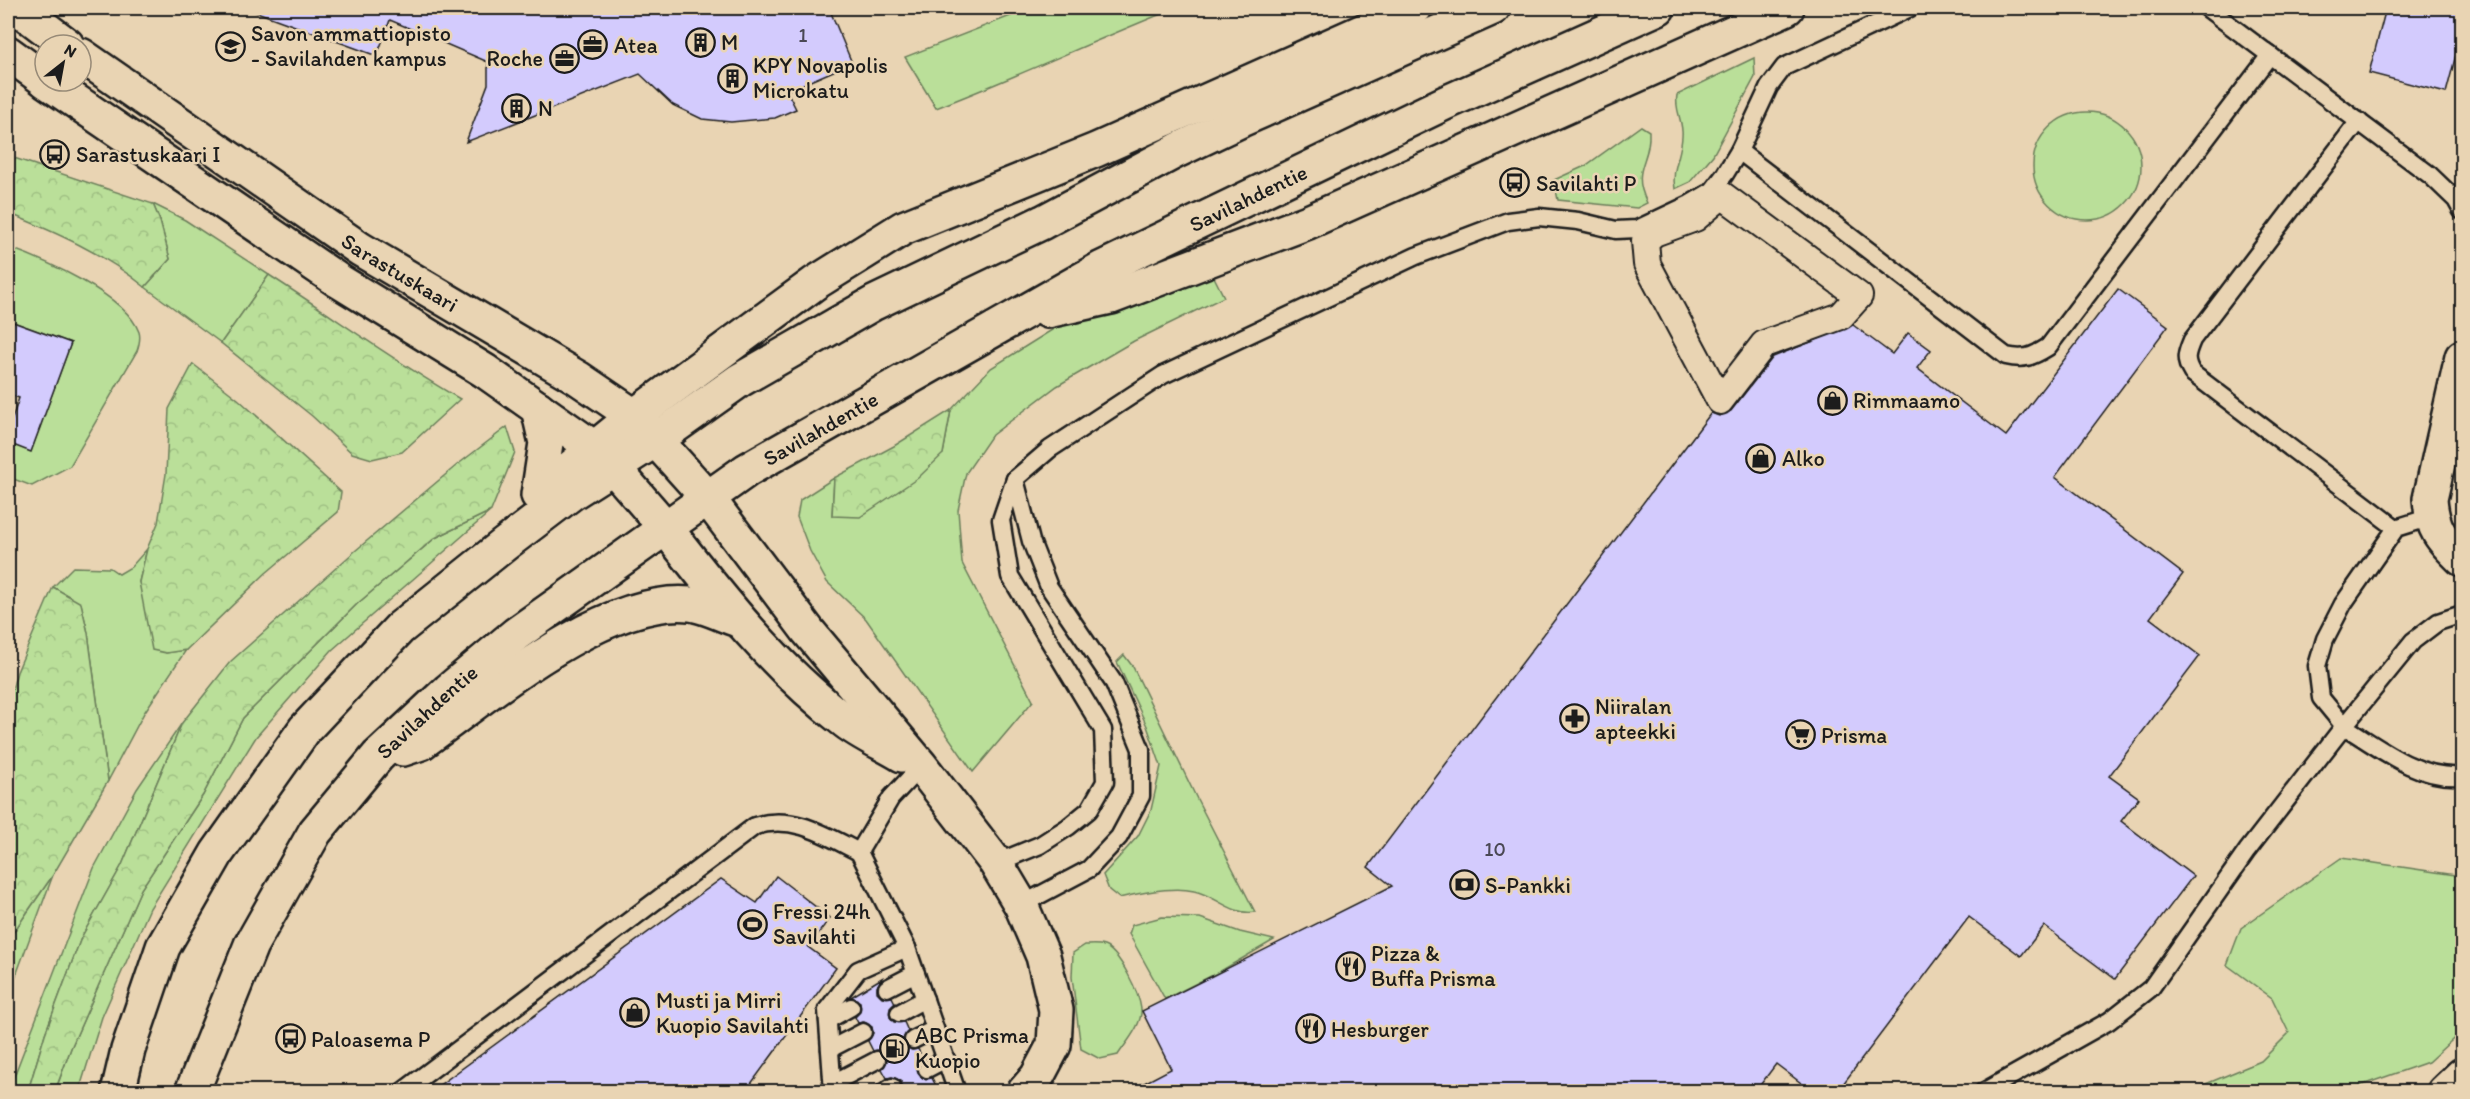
<svg xmlns="http://www.w3.org/2000/svg" width="2470" height="1099" viewBox="0 0 2470 1099" font-family="Itim,sans-serif">
<style>
.green{fill:#badf99;stroke:#6b7e5a;stroke-width:1.5}
.forest{fill:url(#forest-crowns);stroke:#6b7e5a;stroke-width:1.5}
.building{fill:#d3cbfd;stroke:#1c1c1c;stroke-width:1.5}
.lines{fill:none;stroke-linecap:round;stroke-linejoin:round}
.service-casing{stroke:#1c1c1c;stroke-width:21}
.pedestrian-casing{stroke:#1c1c1c;stroke-width:30}
.minor-casing{stroke:#1c1c1c;stroke-width:38}
.tertiary-casing{stroke:#1c1c1c;stroke-width:38}
.primary-casing{stroke:#1c1c1c;stroke-width:38}
.motorway-casing{stroke:#1c1c1c;stroke-width:38}
.service{stroke:#e9d4b3;stroke-width:16}
.pedestrian{stroke:#e9d4b3;stroke-width:26}
.minor{stroke:#e9d4b3;stroke-width:33}
.tertiary{stroke:#e9d4b3;stroke-width:33}
.primary{stroke:#e9d4b3;stroke-width:33}
.motorway{stroke:#e9d4b3;stroke-width:33}
.rail{stroke:#1c1c1c;stroke-width:4.5;stroke-dasharray:9 4.5;stroke-linecap:butt}
.labels{text-anchor:middle;stroke-width:5;stroke-linejoin:round;paint-order:stroke}
.number-label{font-size:20px;fill:#4a4854}
.poi-label{font-size:22px;fill:#1c1c1c;stroke:#e9d4b3;text-anchor:start}
.street-label{font-size:22px;fill:#1c1c1c;stroke:#e9d4b3}
</style>
<defs>
<pattern id="forest-crowns" width="20" height="18" patternUnits="userSpaceOnUse" patternTransform="scale(1.5)"><rect width="20" height="18" fill="#badf99"/><path d="M2 6a3 3 0 1 1 6 0M12 15a3 3 0 1 1 6 0" fill="none" stroke="#9fbf83"/></pattern>
</defs>
<rect width="100%" height="100%" fill="#e9d4b3"/>
<filter id="ink" filterUnits="userSpaceOnUse"><feTurbulence type="fractalNoise" baseFrequency=".0167" numOctaves="2"/><feDisplacementMap in="SourceGraphic" scale="12" xChannelSelector="R" yChannelSelector="G"/><feConvolveMatrix kernelMatrix="1 2 1 2 8 2 1 2 1" color-interpolation-filters="sRGB"/></filter>
<g filter="url(#ink)">
<g class="green">
<path d="M 1031,8 L 1176,8 C 1095,40 1017,77 936,108 L 905,57 Z"/>
<path d="M 1754,58 L 1755,77 L 1713,155 L 1690,182 L 1675,189 C 1671,170 1681,156 1682,137 C 1684,122 1674,110 1677,95 Z"/>
<circle cx="2087" cy="166" r="54"/>
<path d="M 1641,126 L 1649,131 C 1651,163 1630,168 1647,203 L 1637,208 L 1558,200 L 1554,180 L 1585,166 Z"/>
<path d="M 153,204 L 185,220 L 269,275 L 221,343 L 145,287 L 170,259 L 160,221 Z"/>
<path d="M 8,247 C 44,260 126,295 139,332 C 141,338 139,345 137,351 L 70,466 L 32,486 L 8,477 L 8,443 L 31,451 L 71,343 L 8,320 Z"/>
<path d="M 1212,273 L 1224,297 L 1134,341 L 1057,386 L 992,435 L 966,473 L 958,510 L 962,563 L 1033,701 L 973,772 L 866,619 L 827,582 L 810,551 L 797,517 L 800,500 L 834,478 L 832,516 L 943,454 L 951,410 L 991,368 L 1063,323 L 1118,314 Z"/>
<path d="M 491,511 L 332,650 L 256,737 L 150,908 L 102,1017 L 79,1091 L 55,1092 L 71,1048 L 141,889 L 203,795 L 243,718 L 357,604 L 435,538 Z"/>
<path d="M 147,549 L 139,582 L 166,653 L 186,650 L 144,713 L 108,781 L 88,633 L 81,604 L 53,587 L 73,567 L 110,568 L 119,574 L 131,567 Z"/>
<path d="M 1124,655 L 1133,667 L 1197,799 L 1255,912 C 1232,916 1215,895 1194,891 C 1173,886 1139,893 1119,898 L 1109,890 L 1103,875 L 1138,836 L 1151,810 L 1161,766 L 1147,726 L 1117,662 Z"/>
<path d="M 182,723 L 122,865 L 81,938 L 45,1034 L 28,1091 L 8,1092 L 94,868 L 137,789 Z"/>
<path d="M 2341,858 L 2462,876 L 2462,1031 L 2428,1062 L 2345,1091 L 2189,1091 L 2261,1061 L 2289,1033 L 2272,998 L 2227,965 L 2241,928 Z"/>
<path d="M 53,875 L 8,997 L 8,940 Z"/>
<path d="M 1162,917 L 1200,918 L 1240,932 L 1274,940 L 1219,972 L 1165,999 L 1129,934 L 1132,925 Z"/>
<path d="M 1085,945 C 1090,945 1099,944 1104,946 C 1120,952 1139,993 1141,1009 C 1143,1024 1125,1044 1118,1055 L 1100,1059 L 1081,1049 L 1072,977 L 1073,953 Z"/>
</g>
<g class="forest">
<path d="M 8,156 L 153,204 L 160,221 L 170,259 L 145,287 C 105,254 55,232 8,213 Z"/>
<path d="M 269,275 C 333,316 394,361 460,399 L 402,452 L 372,459 L 352,453 L 312,416 L 221,343 Z"/>
<path d="M 193,364 L 238,399 L 341,492 L 338,512 L 266,573 L 186,650 L 166,653 L 152,650 L 139,582 L 147,549 L 158,523 L 166,474 L 169,409 Z"/>
<path d="M 951,410 L 943,454 L 918,478 L 860,517 L 832,516 L 834,478 L 894,446 Z"/>
<path d="M 507,427 L 515,452 L 491,511 L 435,538 L 357,604 L 243,718 L 203,795 L 141,889 L 71,1048 L 55,1091 L 28,1091 L 45,1034 L 81,938 L 122,865 L 182,723 L 230,662 L 355,551 L 457,465 Z"/>
<path d="M 53,587 L 81,603 L 88,633 L 108,781 L 53,875 L 8,940 L 8,704 L 17,672 Z"/>
</g>
<g class="building">
<path d="M 255,8 L 829,8 L 852,63 L 787,91 L 796,109 L 775,118 L 731,122 L 702,119 L 673,105 L 640,74 L 466,142 L 488,84 L 488,62 L 390,20 L 377,56 L 254,11 Z"/>
<path d="M 2386,8 L 2463,8 L 2463,28 L 2446,93 L 2369,73 Z"/>
<path d="M 2118,289 L 2168,326 L 2055,477 L 2183,574 L 2150,618 L 2200,656 L 2109,776 L 2139,798 L 2121,821 L 2193,876 L 2115,979 L 2044,926 L 2021,956 L 1969,917 L 1837,1092 L 1813,1092 L 1776,1064 L 1755,1092 L 1127,1092 L 1171,1069 L 1142,1011 L 1392,886 L 1368,867 L 1711,413 L 1719,416 L 1731,411 L 1773,357 L 1853,325 L 1892,354 L 1908,333 L 1931,350 L 1917,368 L 2006,436 Z"/>
<path d="M 13,322 L 71,343 L 31,452 L 8,443 L 8,431 L 19,398 L 8,394 L 8,337 Z"/>
<path d="M 776,876 L 830,918 L 808,947 L 836,968 L 745,1092 L 430,1092 L 721,879 L 757,903 Z"/>
<path d="M 882,978 L 877,987 L 877,992 L 882,997 L 892,997 L 895,1003 L 890,1008 L 890,1017 L 894,1022 L 904,1022 L 908,1031 L 903,1039 L 904,1045 L 912,1050 L 918,1049 L 923,1059 L 918,1064 L 918,1073 L 922,1078 L 932,1078 L 939,1092 L 901,1092 L 901,1081 L 892,1077 L 887,1078 L 882,1069 L 887,1061 L 886,1055 L 878,1050 L 873,1051 L 868,1041 L 873,1033 L 872,1027 L 864,1022 L 858,1023 L 855,1017 L 860,1012 L 860,1002 L 851,997 Z"/>
</g>
<g class="lines">
<defs>
<g id="service">
<path d="M 2207,8 L 2430,175 L 2456,200 L 2462,211"/>
<path d="M 2359,121 L 2192,340 C 2186,354 2184,360 2192,373 L 2396,528"/>
<path d="M 1739,151 L 2006,356 C 2024,360 2032,357 2048,347 L 2270,55"/>
<path d="M 1015,479 L 1031,541 L 1049,587 L 1114,683 L 1141,749 L 1141,796 L 1119,837 L 1089,869 L 1021,905"/>
<path d="M 2462,614 L 2438,622 L 2413,641 L 2344,726 C 2379,748 2419,780 2462,776"/>
<path d="M 921,766 L 891,798 L 859,852 L 907,948 L 957,1092"/>
<path d="M 996,863 L 1040,845 L 1068,827 L 1089,810 L 1105,782 L 1103,730 L 1010,576 L 1001,520 L 1015,479 L 1050,449 L 1163,375 L 1416,256 L 1508,221 L 1539,217 L 1578,221 L 1616,230 L 1637,229 L 1690,204 L 1712,191 L 1725,174 L 1739,151 L 1769,87 L 1784,67 L 1910,8"/>
<path d="M 887,988 L 916,973"/>
<path d="M 899,1013 L 925,999"/>
<path d="M 828,1020 L 851,1007"/>
<path d="M 913,1040 L 935,1029"/>
<path d="M 830,1049 L 863,1032"/>
<path d="M 927,1069 L 946,1059"/>
<path d="M 833,1083 L 877,1060"/>
<path d="M 402,1092 L 755,826 C 793,814 825,835 859,852"/>
<path d="M 833,1092 L 827,1010 L 858,970 L 907,948"/>
<path d="M 884,1092 L 892,1087"/>
<path d="M 1983,1092 L 2109,1021 L 2151,988 L 2247,851 L 2344,726 L 2321,698 L 2317,666 L 2325,639 L 2343,604 L 2396,528 L 2431,517"/>
</g>
<path id="pedestrian" d="M 1722,195 L 1859,296 L 1841,316 L 1764,344 L 1720,401 L 1647,264 L 1645,241 L 1654,233 L 1695,218 Z"/>
<g id="minor">
<path d="M 2462,357 L 2430,499 C 2432,529 2441,539 2462,559"/>
<path d="M 707,497 L 808,631 L 921,766 L 996,863 L 1021,905 L 1043,956 L 1056,1010 L 1054,1045 L 1037,1077 L 1024,1092"/>
<path d="M 665,527 C 720,598 775,668 846,722 C 863,735 884,744 902,755"/>
</g>
<g id="tertiary">
<path d="M 18,8 L 67,45"/>
<path d="M 8,53 L 45,80"/>
<path id="s1" d="M 81,55 L 360,249 L 578,378 L 634,416 L 707,497"/>
<path d="M 46,81 L 339,281 L 485,371 L 587,443 L 613,467 L 665,527"/>
</g>
<g id="primary">
<path d="M 1048,311 L 1111,297 L 1308,222 L 1787,8"/>
<path d="M 538,408 L 546,443 L 538,495"/>
<path d="M 542,491 L 634,416 L 815,283 L 903,228 L 1096,150 L 1415,8"/>
<path d="M 403,749 L 421,743 C 488,695 604,596 690,604 C 705,606 723,615 738,620"/>
<path d="M 118,1092 L 128,1050 L 163,947 L 217,853 L 305,729 L 400,628 L 505,544 L 572,493 L 657,439 L 740,380 L 874,303 L 1043,222 L 1178,150 L 1241,120 L 1493,8"/>
<path id="s2" d="M 192,1092 L 251,945 L 315,832 L 378,756 L 449,690 L 516,634 L 747,470 L 1102,268 L 1445,103 L 1658,8"/>
</g>
<path id="motorway" d="M 2444,1092 L 2462,1075"/>
</defs>
<use href="#service" class="service-casing"/>
<use href="#pedestrian" class="pedestrian-casing"/>
<use href="#minor" class="minor-casing"/>
<use href="#tertiary" class="tertiary-casing"/>
<use href="#primary" class="primary-casing"/>
<use href="#motorway" class="motorway-casing"/>
<use href="#service" class="service"/>
<use href="#pedestrian" class="pedestrian"/>
<use href="#minor" class="minor"/>
<use href="#tertiary" class="tertiary"/>
<use href="#primary" class="primary"/>
<use href="#motorway" class="motorway"/>
<path class="rail" d="M 2453,1092 L 2462,1089"/>
</g>
</g>
<defs>
<symbol id="building-ring" viewBox="-11 -11 22 22"><circle r="9.5" fill="#e9d4b3" stroke="#1c1c1c" stroke-width="1.5"/><path d="M-4-6H4V6H1V3H-1V6H-4ZM-2.5-4.3h1.7v1.8h-1.7ZM.8-4.3h1.7v1.8H.8ZM-2.5-1h1.7V.8h-1.7ZM.8-1h1.7V.8H.8Z" fill="#1c1c1c"/></symbol>
<symbol id="office-ring" viewBox="-11 -11 22 22"><circle r="9.5" fill="#e9d4b3" stroke="#1c1c1c" stroke-width="1.5"/><path d="M-6-3h4V-5.5h4V-3h4V5H-6ZM-1-4.5V-3h2v-1.5ZM-6 0V1H6V0Z" fill="#1c1c1c"/></symbol>
<symbol id="school-ring" viewBox="-11 -11 22 22"><circle r="9.5" fill="#e9d4b3" stroke="#1c1c1c" stroke-width="1.5"/><path d="M0-5L7-2L0 1L-7-2ZM-4 1L0 2.5L4 1V4Q0 6-4 4Z" fill="#1c1c1c"/></symbol>
<symbol id="bus-ring" viewBox="-11 -11 22 22"><circle r="9.5" fill="#e9d4b3" stroke="#1c1c1c" stroke-width="1.5"/><path d="M-5-6H5V4H4V6H2V4H-2V6H-4V4H-5ZM-3.5-4V0h7V-4ZM-3.5 1.2v1.5H-2V1.2ZM2 1.2v1.5H3.5V1.2Z" fill="#1c1c1c"/></symbol>
<symbol id="shop-ring" viewBox="-11 -11 22 22"><circle r="9.5" fill="#e9d4b3" stroke="#1c1c1c" stroke-width="1.5"/><path d="M-5-2.5h2.3a2.7 3.5 0 0 1 5.4 0H5L5.5 6h-11ZM-1.5-2.5h3a1.5 2.3 0 0 0-3 0Z" fill="#1c1c1c"/></symbol>
<symbol id="pharmacy-ring" viewBox="-11 -11 22 22"><circle r="9.5" fill="#e9d4b3" stroke="#1c1c1c" stroke-width="1.5"/><path d="M-2-6h4v4h4v4h-4v4h-4v-4h-4v-4h4Z" fill="#1c1c1c"/></symbol>
<symbol id="supermarket-ring" viewBox="-11 -11 22 22"><circle r="9.5" fill="#e9d4b3" stroke="#1c1c1c" stroke-width="1.5"/><path d="M-6-5.5h2.5l.6 2H6L4.5 2H-2.5L-4.4-4H-6ZM-1.5 3.2a1.3 1.3 0 1 0 .1 0ZM3 3.2a1.3 1.3 0 1 0 .1 0Z" fill="#1c1c1c"/></symbol>
<symbol id="bank-ring" viewBox="-11 -11 22 22"><circle r="9.5" fill="#e9d4b3" stroke="#1c1c1c" stroke-width="1.5"/><path d="M-6-4H6V4H-6ZM0-2.3a2.3 2.3 0 1 0 0 4.6a2.3 2.3 0 1 0 0-4.6Z" fill="#1c1c1c"/></symbol>
<symbol id="stadium-ring" viewBox="-11 -11 22 22"><circle r="9.5" fill="#e9d4b3" stroke="#1c1c1c" stroke-width="1.5"/><path d="M0-5a6.5 5 0 1 0 0 10a6.5 5 0 1 0 0-10ZM-3.5-1.8h7v3.6h-7Z" fill="#1c1c1c"/></symbol>
<symbol id="restaurant-ring" viewBox="-11 -11 22 22"><circle r="9.5" fill="#e9d4b3" stroke="#1c1c1c" stroke-width="1.5"/><path d="M-5-6h1v4h1v-4h1v4h1v-4h1v5L-1.5 .5V6h-2V.5L-5-1ZM5-6V6H3V1.5H1.5Q1.5-4 5-6Z" fill="#1c1c1c"/></symbol>
<symbol id="fuel-ring" viewBox="-11 -11 22 22"><circle r="9.5" fill="#e9d4b3" stroke="#1c1c1c" stroke-width="1.5"/><path d="M-5.5-6h7V0h2V4h1.3V-2.5L3-4.5l.8-.8L6-3V5H2.5V1h-1V6h-7ZM-4.2-4.7v3.2H.2V-4.7Z" fill="#1c1c1c"/></symbol>
</defs>
<g fill-rule="evenodd">
<use href="#building-ring" x="684" y="26" width="33" height="33"/>
<use href="#office-ring" x="576" y="28" width="33" height="33"/>
<use href="#school-ring" x="214" y="30" width="33" height="33"/>
<use href="#office-ring" x="548" y="42" width="33" height="33"/>
<use href="#building-ring" x="716" y="62" width="33" height="33"/>
<use href="#building-ring" x="500" y="92" width="33" height="33"/>
<use href="#bus-ring" x="38" y="138" width="33" height="33"/>
<use href="#bus-ring" x="1498" y="166" width="33" height="33"/>
<use href="#shop-ring" x="1816" y="384" width="33" height="33"/>
<use href="#shop-ring" x="1744" y="442" width="33" height="33"/>
<use href="#pharmacy-ring" x="1558" y="702" width="33" height="33"/>
<use href="#supermarket-ring" x="1784" y="718" width="33" height="33"/>
<use href="#bank-ring" x="1448" y="868" width="33" height="33"/>
<use href="#stadium-ring" x="736" y="908" width="33" height="33"/>
<use href="#restaurant-ring" x="1334" y="950" width="33" height="33"/>
<use href="#shop-ring" x="618" y="996" width="33" height="33"/>
<use href="#restaurant-ring" x="1294" y="1012" width="33" height="33"/>
<use href="#bus-ring" x="274" y="1022" width="33" height="33"/>
<use href="#fuel-ring" x="878" y="1032" width="33" height="33"/>
</g>
<g class="labels">
<g class="number-label">
<text x="803" y="42">1</text>
<text x="1495" y="856">10</text>
</g>
<g class="poi-label">
<text x="251" y="41">Savon ammattiopisto<tspan x="251" dy="25">- Savilahden kampus</tspan></text>
<text x="721" y="50">M</text>
<text x="614" y="53">Atea</text>
<text x="543" y="66" text-anchor="end">Roche</text>
<text x="753" y="73">KPY Novapolis<tspan x="753" dy="25">Microkatu</tspan></text>
<text x="538" y="116">N</text>
<text x="76" y="162">Sarastuskaari I</text>
<text x="1536" y="191">Savilahti P</text>
<text x="1853" y="408">Rimmaamo</text>
<text x="1782" y="466">Alko</text>
<text x="1595" y="714">Niiralan<tspan x="1595" dy="25">apteekki</tspan></text>
<text x="1821" y="743">Prisma</text>
<text x="1485" y="893">S-Pankki</text>
<text x="773" y="919">Fressi 24h<tspan x="773" dy="25">Savilahti</tspan></text>
<text x="1371" y="961">Pizza &amp;<tspan x="1371" dy="25">Buffa Prisma</tspan></text>
<text x="656" y="1008">Musti ja Mirri<tspan x="656" dy="25">Kuopio Savilahti</tspan></text>
<text x="1331" y="1037">Hesburger</text>
<text x="915" y="1043">ABC Prisma<tspan x="915" dy="25">Kuopio</tspan></text>
<text x="311" y="1047">Paloasema P</text>
</g>
<g class="street-label">
<text dy="8" stroke="none"><textPath href="#s2" startOffset="1425">Savilahdentie</textPath></text>
<text dy="8" stroke="none"><textPath href="#s1" startOffset="386">Sarastuskaari</textPath></text>
<text dy="8" stroke="none"><textPath href="#s2" startOffset="939">Savilahdentie</textPath></text>
<text dy="8" stroke="none"><textPath href="#s2" startOffset="453">Savilahdentie</textPath></text>
</g>
</g>
<rect width="2470" height="1099" fill="none" stroke="#e9d4b3" stroke-width="30"/>
<rect x="15" y="15" width="2440" height="1069" fill="none" stroke="#1c1c1c" stroke-width="2" filter="url(#ink)"/>
<g transform="translate(63 63) rotate(31)"><circle r="28" fill="#e9d4b3" stroke="#978a77" stroke-width="1.5"/>
<path d="M0-4.5L10 22L0 15L-10 22Z" fill="#1c1c1c"/>
<text y="-9" font-size="16" font-weight="bold" text-anchor="middle" fill="#1c1c1c">N</text>
</g>
</svg>
